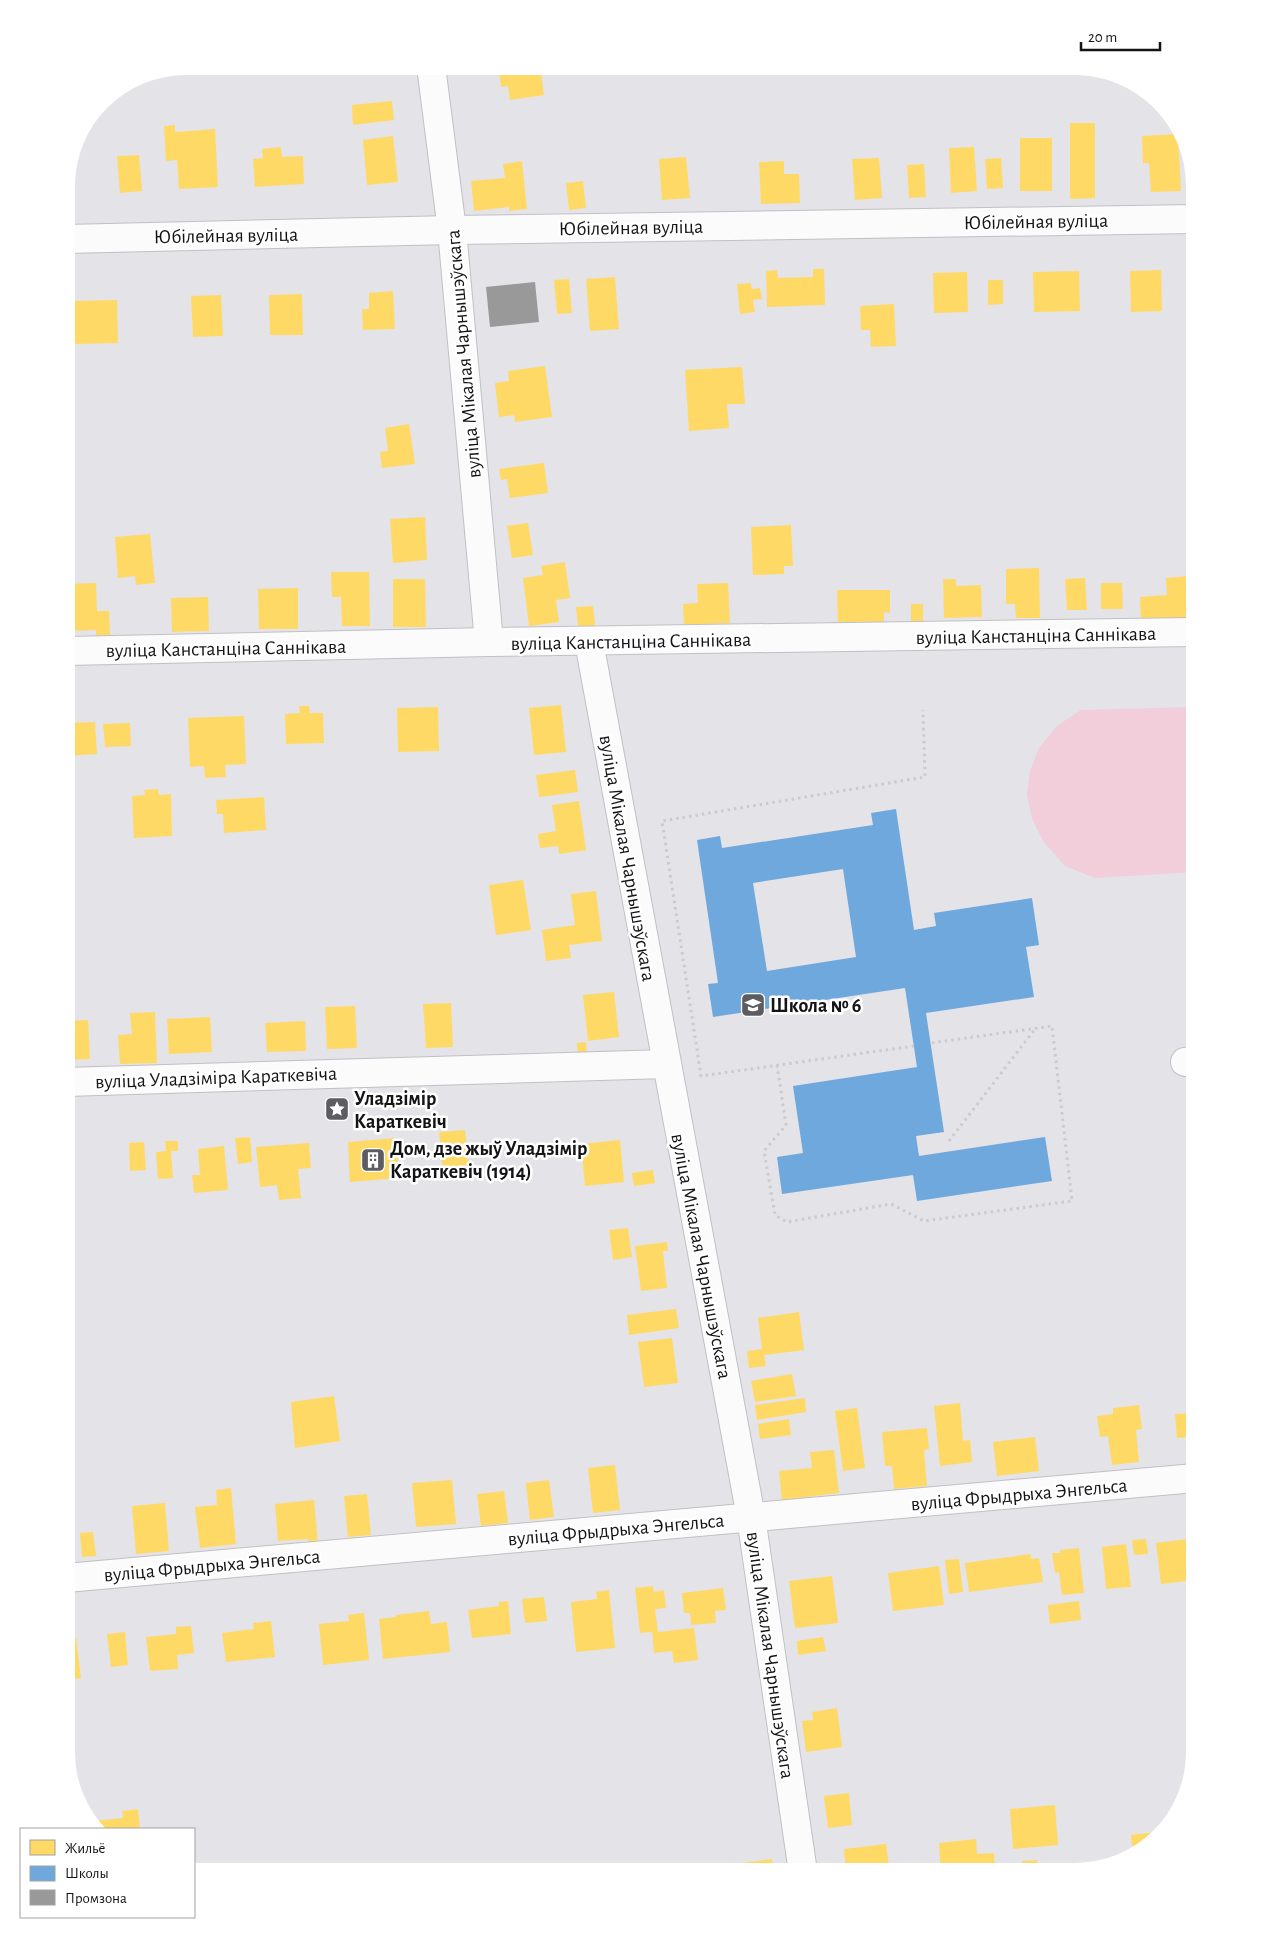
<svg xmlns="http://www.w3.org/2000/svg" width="1261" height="1938" viewBox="0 0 1261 1938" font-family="'Alegreya Sans',sans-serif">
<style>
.green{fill:#f1ced9}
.homes{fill:#ffd966}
.schools{fill:#6fa8dc;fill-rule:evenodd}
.industry{fill:#999}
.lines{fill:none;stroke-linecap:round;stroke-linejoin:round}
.minor-casing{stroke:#c1c0c4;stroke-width:30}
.path{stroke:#cbcbcd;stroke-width:3;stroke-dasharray:2.5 4;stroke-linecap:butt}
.minor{stroke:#fbfbfc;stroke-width:28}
.labels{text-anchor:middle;stroke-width:5;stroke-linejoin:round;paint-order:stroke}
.street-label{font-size:20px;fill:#141316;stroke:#fff}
.poi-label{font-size:20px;font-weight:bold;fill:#141316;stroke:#fff;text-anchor:start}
</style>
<rect width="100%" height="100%" fill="#e4e3e8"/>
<path class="green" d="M 1195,707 L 1195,872 L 1095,878 L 1065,866 L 1043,841 L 1032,819 L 1027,794 L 1030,771 L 1039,748 L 1057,726 L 1081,710 Z"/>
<g class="homes">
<path d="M 506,66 L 540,66 L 544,95 L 510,100 L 508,86 L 501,87 L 499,72 L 506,71 Z"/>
<path d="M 392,101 L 394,120 L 353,125 L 352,105 Z"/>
<path d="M 1070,123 L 1095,123 L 1095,198 L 1070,199 Z"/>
<path d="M 175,125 L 175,132 L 215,129 L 218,187 L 179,189 L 177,160 L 166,161 L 164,126 Z"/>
<path d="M 1178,134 L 1181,191 L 1151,192 L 1149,163 L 1143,163 L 1142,136 Z"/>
<path d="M 393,136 L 398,182 L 367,185 L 363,140 Z"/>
<rect x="1020" y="138" width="32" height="53"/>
<path d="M 281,147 L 282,157 L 303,156 L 304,184 L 255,187 L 253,159 L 263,158 L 262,149 Z"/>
<path d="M 974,147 L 977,191 L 951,193 L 949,148 Z"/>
<path d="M 139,155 L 142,191 L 120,193 L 117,156 Z"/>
<path d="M 686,157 L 690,198 L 662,200 L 659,159 Z"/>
<path d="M 879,158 L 882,198 L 855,200 L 852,159 Z"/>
<path d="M 1001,158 L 1003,188 L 987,189 L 985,159 Z"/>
<path d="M 522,161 L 527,209 L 509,211 L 509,207 L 474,211 L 471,181 L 505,178 L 503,164 Z"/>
<path d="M 784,161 L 784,174 L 799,174 L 800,203 L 761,204 L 759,162 Z"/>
<path d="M 924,164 L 926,197 L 909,198 L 907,165 Z"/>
<path d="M 68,172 L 69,194 L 66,194 L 66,179 Z"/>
<path d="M 583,181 L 586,208 L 569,210 L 566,183 Z"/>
<path d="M 813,269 L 824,269 L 825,305 L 767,307 L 766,271 L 777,270 L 778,278 L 813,277 Z"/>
<path d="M 1161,270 L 1162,311 L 1131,312 L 1130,271 Z"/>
<path d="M 1079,271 L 1080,311 L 1034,312 L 1033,272 Z"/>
<path d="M 967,272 L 968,312 L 934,313 L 933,273 Z"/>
<path d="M 615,277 L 619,329 L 590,331 L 586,279 Z"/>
<path d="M 569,279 L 572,313 L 557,314 L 554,280 Z"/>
<path d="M 988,280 L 1003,280 L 1003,304 L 988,305 Z"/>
<path d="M 751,283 L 752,289 L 760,288 L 762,299 L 753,300 L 755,312 L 740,314 L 737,284 Z"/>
<path d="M 393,291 L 395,329 L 363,330 L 362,309 L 369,309 L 369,293 Z"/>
<path d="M 302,294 L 303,335 L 270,335 L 269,295 Z"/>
<path d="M 221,295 L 223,336 L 193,337 L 191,296 Z"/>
<path d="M 117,300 L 118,343 L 75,344 L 74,301 Z"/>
<path d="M 894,304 L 896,346 L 871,347 L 870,330 L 861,330 L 860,306 Z"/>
<path d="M 545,366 L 552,417 L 515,422 L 514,415 L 499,417 L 495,383 L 509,381 L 508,371 Z"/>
<path d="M 742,367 L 745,404 L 727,404 L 729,428 L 689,431 L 685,370 Z"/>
<path d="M 409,424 L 415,464 L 382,468 L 380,452 L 388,451 L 385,428 Z"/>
<path d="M 544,463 L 548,493 L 510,498 L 507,479 L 501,480 L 499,469 Z"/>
<path d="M 425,517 L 427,560 L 393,563 L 390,519 Z"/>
<path d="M 528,523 L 533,555 L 512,558 L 507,526 Z"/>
<path d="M 791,525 L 793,566 L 784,566 L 784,574 L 753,575 L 751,527 Z"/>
<path d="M 150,534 L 155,583 L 136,585 L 135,576 L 118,578 L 115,537 Z"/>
<path d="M 565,562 L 570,598 L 556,600 L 559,622 L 529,626 L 523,578 L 543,575 L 541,566 Z"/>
<path d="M 1039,568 L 1040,618 L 1016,618 L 1015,604 L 1006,604 L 1006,569 Z"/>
<path d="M 331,572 L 369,572 L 370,626 L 342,626 L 341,597 L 332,597 Z"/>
<path d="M 1190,576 L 1193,617 L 1141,621 L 1140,597 L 1167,595 L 1166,578 Z"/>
<path d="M 1085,578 L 1087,610 L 1067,610 L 1065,579 Z"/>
<path d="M 393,579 L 425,579 L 426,627 L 393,627 Z"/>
<path d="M 943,579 L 956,579 L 956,586 L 981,585 L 982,617 L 944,618 Z"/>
<path d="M 96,583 L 97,611 L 109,611 L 110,635 L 96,636 L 96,630 L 68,631 L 67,584 Z"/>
<path d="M 728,583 L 730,623 L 684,625 L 683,604 L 698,603 L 697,584 Z"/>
<path d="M 1101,583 L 1122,583 L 1123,609 L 1101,609 Z"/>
<path d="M 298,588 L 298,629 L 259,629 L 258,589 Z"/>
<path d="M 837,590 L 890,590 L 890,613 L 884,612 L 884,622 L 838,622 Z"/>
<path d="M 208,597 L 209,631 L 172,632 L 171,598 Z"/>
<rect x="911" y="604" width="12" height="20"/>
<path d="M 593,606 L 596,633 L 579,634 L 576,607 Z"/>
<path d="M 561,705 L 566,752 L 534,755 L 529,708 Z"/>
<path d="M 299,706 L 309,706 L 310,713 L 323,713 L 324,743 L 286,744 L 285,714 L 300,713 Z"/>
<path d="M 438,707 L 439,751 L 398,752 L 397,708 Z"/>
<path d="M 244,716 L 246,764 L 225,765 L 226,777 L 205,778 L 204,766 L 190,767 L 188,718 Z"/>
<path d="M 95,722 L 97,754 L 66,756 L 66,723 Z"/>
<path d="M 130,723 L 131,746 L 105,747 L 103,724 Z"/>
<path d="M 575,770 L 578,792 L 539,797 L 536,775 Z"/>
<path d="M 158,789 L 159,795 L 171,794 L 172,836 L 134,838 L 132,796 L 145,795 L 144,790 Z"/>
<path d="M 264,797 L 266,830 L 224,833 L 223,814 L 217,814 L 216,800 Z"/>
<path d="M 579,801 L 586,850 L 559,854 L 558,846 L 540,848 L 538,834 L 556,831 L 552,805 Z"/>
<path d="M 523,880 L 531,930 L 496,935 L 489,885 Z"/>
<path d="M 596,891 L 602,941 L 569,945 L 571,958 L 546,961 L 542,930 L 575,925 L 571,894 Z"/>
<path d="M 614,992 L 619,1037 L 588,1041 L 583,995 Z"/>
<path d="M 451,1003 L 453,1047 L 426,1048 L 423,1004 Z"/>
<path d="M 355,1006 L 357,1048 L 327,1049 L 325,1007 Z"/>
<path d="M 155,1012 L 157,1063 L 120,1064 L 118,1035 L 132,1034 L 130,1013 Z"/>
<path d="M 210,1017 L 212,1052 L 169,1054 L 167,1019 Z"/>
<path d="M 88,1020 L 90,1059 L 66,1060 L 66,1021 Z"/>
<path d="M 305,1021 L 306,1051 L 267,1052 L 265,1023 Z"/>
<path d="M 586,1042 L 587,1054 L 578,1055 L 577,1043 Z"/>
<path d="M 465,1130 L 469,1170 L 443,1172 L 439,1132 Z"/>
<path d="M 250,1137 L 252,1162 L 238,1164 L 235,1138 Z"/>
<path d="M 396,1138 L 399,1178 L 350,1182 L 348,1142 Z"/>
<path d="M 620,1140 L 624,1182 L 585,1186 L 581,1144 Z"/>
<path d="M 165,1141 L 178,1141 L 178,1151 L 171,1151 L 173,1178 L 158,1179 L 156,1152 L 166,1151 Z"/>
<path d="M 144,1142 L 146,1170 L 130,1171 L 129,1143 Z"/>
<path d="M 309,1143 L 311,1168 L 298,1169 L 301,1198 L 279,1200 L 277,1185 L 260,1187 L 256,1147 Z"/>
<path d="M 224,1146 L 228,1190 L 194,1193 L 192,1175 L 200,1175 L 198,1149 Z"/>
<path d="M 653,1170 L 655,1183 L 634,1186 L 632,1173 Z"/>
<path d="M 628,1228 L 632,1257 L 613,1260 L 609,1230 Z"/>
<path d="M 667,1242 L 668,1251 L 663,1251 L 667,1288 L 641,1291 L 635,1246 Z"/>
<path d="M 676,1309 L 679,1328 L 629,1335 L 627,1315 Z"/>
<path d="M 799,1312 L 804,1350 L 764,1355 L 766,1366 L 749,1368 L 747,1351 L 762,1349 L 758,1318 Z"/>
<path d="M 672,1338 L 678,1383 L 644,1387 L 638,1342 Z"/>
<path d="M 792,1374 L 796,1396 L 755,1402 L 751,1381 Z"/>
<path d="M 334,1396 L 340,1441 L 295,1448 L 291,1402 Z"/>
<path d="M 805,1398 L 806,1412 L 757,1420 L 755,1405 Z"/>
<path d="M 960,1403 L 963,1441 L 970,1440 L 972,1462 L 940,1466 L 934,1406 Z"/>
<path d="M 1139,1405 L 1142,1429 L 1136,1430 L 1139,1462 L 1112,1465 L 1108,1436 L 1100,1437 L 1097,1416 L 1113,1414 L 1113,1408 Z"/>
<path d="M 857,1408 L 865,1468 L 843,1471 L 835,1411 Z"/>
<path d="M 1195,1413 L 1195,1456 L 1187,1457 L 1186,1437 L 1177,1438 L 1175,1414 Z"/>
<path d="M 789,1419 L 791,1435 L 760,1439 L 758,1424 Z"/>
<path d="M 927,1428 L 929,1449 L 924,1450 L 927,1486 L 894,1489 L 892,1466 L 885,1466 L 882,1432 Z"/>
<path d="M 1035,1437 L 1039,1471 L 997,1476 L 993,1442 Z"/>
<path d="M 834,1450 L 839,1493 L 782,1500 L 779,1471 L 812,1468 L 810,1452 Z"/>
<path d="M 615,1465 L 620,1510 L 593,1513 L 588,1468 Z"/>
<path d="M 452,1480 L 456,1524 L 416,1527 L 412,1483 Z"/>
<path d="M 549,1480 L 554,1517 L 530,1520 L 526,1483 Z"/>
<path d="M 231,1488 L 236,1544 L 200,1548 L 195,1507 L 217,1505 L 216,1490 Z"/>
<path d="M 504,1491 L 508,1523 L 481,1526 L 477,1494 Z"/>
<path d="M 367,1494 L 371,1535 L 348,1537 L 344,1496 Z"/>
<path d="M 314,1500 L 318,1544 L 309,1545 L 308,1539 L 278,1541 L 275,1504 Z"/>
<path d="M 165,1503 L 169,1551 L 136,1554 L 132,1506 Z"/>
<path d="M 93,1532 L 96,1556 L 82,1557 L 80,1533 Z"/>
<path d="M 1195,1538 L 1195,1580 L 1161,1584 L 1156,1543 Z"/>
<path d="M 1146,1539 L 1148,1554 L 1134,1555 L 1132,1540 Z"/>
<path d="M 1126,1544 L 1131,1587 L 1106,1589 L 1102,1547 Z"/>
<path d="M 1079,1548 L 1084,1593 L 1062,1595 L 1059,1572 L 1055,1573 L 1052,1553 L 1060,1553 L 1060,1550 Z"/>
<path d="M 1030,1554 L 1031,1559 L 1039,1558 L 1043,1582 L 969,1592 L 965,1563 Z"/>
<path d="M 959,1559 L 963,1592 L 949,1594 L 945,1560 Z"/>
<path d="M 939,1566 L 944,1605 L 893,1611 L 888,1573 Z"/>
<path d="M 832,1576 L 838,1623 L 795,1628 L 789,1581 Z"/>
<path d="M 653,1586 L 654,1592 L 664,1590 L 666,1608 L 655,1609 L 658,1632 L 694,1628 L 698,1660 L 674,1663 L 672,1651 L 654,1653 L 652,1632 L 640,1633 L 635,1588 Z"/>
<path d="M 723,1588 L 726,1610 L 715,1611 L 716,1623 L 691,1625 L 690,1613 L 684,1613 L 682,1593 Z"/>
<path d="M 609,1590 L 615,1648 L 576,1652 L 571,1602 L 597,1599 L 596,1592 Z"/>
<path d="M 544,1597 L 547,1621 L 525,1623 L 522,1599 Z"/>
<path d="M 508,1601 L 511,1634 L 472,1638 L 468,1610 L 499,1606 L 499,1602 Z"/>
<path d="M 1079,1601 L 1081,1620 L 1050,1624 L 1048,1605 Z"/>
<path d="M 429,1611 L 431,1624 L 447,1622 L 450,1652 L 383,1659 L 379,1619 L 396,1617 L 396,1615 Z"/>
<path d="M 364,1613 L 369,1660 L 323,1665 L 319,1624 L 349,1621 L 348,1615 Z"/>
<path d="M 271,1621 L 275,1657 L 226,1662 L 222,1633 L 254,1629 L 253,1623 Z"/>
<path d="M 191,1626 L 194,1653 L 177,1655 L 178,1669 L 150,1671 L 146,1637 L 176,1634 L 176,1627 Z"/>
<path d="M 125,1632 L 128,1665 L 111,1667 L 107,1634 Z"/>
<path d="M 823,1637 L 826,1651 L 798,1655 L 797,1641 Z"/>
<path d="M 76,1638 L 81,1678 L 66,1680 L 66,1639 Z"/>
<path d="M 837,1708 L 842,1747 L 806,1752 L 802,1721 L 813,1720 L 812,1712 Z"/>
<path d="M 849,1793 L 852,1825 L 828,1828 L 824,1796 Z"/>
<path d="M 1055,1805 L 1058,1845 L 1013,1849 L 1010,1809 Z"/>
<path d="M 138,1809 L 140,1829 L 100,1829 L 93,1821 L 123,1818 L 122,1811 Z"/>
<path d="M 1157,1832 L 1133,1855 L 1131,1835 Z"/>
<path d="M 976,1839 L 977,1854 L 994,1853 L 995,1872 L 941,1872 L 939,1843 Z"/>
<path d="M 886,1844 L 889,1867 L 846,1872 L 844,1849 Z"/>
<path d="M 772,1859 L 774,1872 L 742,1872 L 741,1863 Z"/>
<path d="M 1037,1860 L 1038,1872 L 1023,1872 L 1022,1861 Z"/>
</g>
<path class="schools" d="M 896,809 L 914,930 L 936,926 L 934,913 L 1032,898 L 1039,945 L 1026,947 L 1034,997 L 926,1013 L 944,1132 L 916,1136 L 919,1156 L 1045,1137 L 1052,1181 L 917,1201 L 913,1175 L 782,1194 L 777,1157 L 803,1153 L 793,1086 L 917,1067 L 905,988 L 713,1017 L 708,984 L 718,983 L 697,840 L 720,836 L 722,848 L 873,825 L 871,813 ZM 843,869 L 856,957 L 767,971 L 753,883 Z"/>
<path class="industry" d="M 535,282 L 539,322 L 490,327 L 486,287 Z"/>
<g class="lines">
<defs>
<g id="minor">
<path d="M 431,66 L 452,230 L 489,642"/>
<path d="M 66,239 L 452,230 L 1195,219"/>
<path d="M 589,642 L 751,1517 L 803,1872"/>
<path d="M 66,651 L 489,642 L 1195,632"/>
<path d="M 1185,1062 L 1195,1061"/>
<path d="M 66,1082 L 666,1064"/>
<path d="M 66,1578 L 1195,1478"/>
</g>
</defs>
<use href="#minor" class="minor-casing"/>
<g class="path">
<path d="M 914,1046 L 701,1076 L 662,821 L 925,777 L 923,710"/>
<path d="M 777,1065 L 786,1125 L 764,1151 L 775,1215 L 787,1222 L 891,1204 L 924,1221 L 1072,1201 L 1052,1026 L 931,1043"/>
<path d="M 949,1141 L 1035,1029"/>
</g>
<use href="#minor" class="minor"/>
</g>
<defs>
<symbol id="school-square" viewBox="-11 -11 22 22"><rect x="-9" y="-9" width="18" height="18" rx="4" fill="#5d5c60" stroke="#fff"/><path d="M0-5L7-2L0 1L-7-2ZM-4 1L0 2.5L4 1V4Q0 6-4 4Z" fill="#fff"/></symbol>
<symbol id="sight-square" viewBox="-11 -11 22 22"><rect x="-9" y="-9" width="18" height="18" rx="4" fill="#5d5c60" stroke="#fff"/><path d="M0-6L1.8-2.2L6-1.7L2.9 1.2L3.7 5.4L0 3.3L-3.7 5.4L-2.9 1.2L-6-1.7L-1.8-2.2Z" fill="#fff"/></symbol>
<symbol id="building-square" viewBox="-11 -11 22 22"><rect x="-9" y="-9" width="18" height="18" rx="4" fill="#5d5c60" stroke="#fff"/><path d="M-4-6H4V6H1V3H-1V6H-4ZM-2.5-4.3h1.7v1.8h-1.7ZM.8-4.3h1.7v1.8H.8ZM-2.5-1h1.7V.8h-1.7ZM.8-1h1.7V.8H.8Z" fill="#fff"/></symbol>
</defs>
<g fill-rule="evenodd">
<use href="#school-square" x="739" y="991" width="28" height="28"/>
<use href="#sight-square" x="323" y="1095" width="28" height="28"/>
<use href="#building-square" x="359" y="1146" width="28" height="28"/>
</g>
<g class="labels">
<g class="street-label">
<text transform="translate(1036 221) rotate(-1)" y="7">Юбілейная вуліца</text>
<text transform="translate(631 227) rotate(-1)" y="7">Юбілейная вуліца</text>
<text transform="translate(226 235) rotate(-1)" y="7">Юбілейная вуліца</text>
<text transform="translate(463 354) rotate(-95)" y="7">вуліца Мікалая Чарнышэўскага</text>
<text transform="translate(1036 635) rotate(-1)" y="7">вуліца Канстанціна Саннікава</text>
<text transform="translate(631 641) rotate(-1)" y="7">вуліца Канстанціна Саннікава</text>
<text transform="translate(226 648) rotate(-1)" y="7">вуліца Канстанціна Саннікава</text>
<text transform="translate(628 858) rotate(80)" y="7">вуліца Мікалая Чарнышэўскага</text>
<text transform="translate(216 1077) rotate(-2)" y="7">вуліца Уладзіміра Караткевіча</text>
<text transform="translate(702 1256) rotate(79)" y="7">вуліца Мікалая Чарнышэўскага</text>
<text transform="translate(1019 1494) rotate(-5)" y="7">вуліца Фрыдрыха Энгельса</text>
<text transform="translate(616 1529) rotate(-5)" y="7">вуліца Фрыдрыха Энгельса</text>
<text transform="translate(212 1565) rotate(-5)" y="7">вуліца Фрыдрыха Энгельса</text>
<text transform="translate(771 1655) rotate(82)" y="7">вуліца Мікалая Чарнышэўскага</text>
</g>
<g class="poi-label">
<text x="770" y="1012">Школа № 6</text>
<text x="354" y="1105">Уладзімір<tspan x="354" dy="23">Караткевіч</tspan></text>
<text x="390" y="1155">Дом, дзе жыў Уладзімір<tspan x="390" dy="23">Караткевіч (1914)</tspan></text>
</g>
</g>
<path d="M0 0H1261V1938H0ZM186 75H1075A111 111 0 0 1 1186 186V1752A111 111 0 0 1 1075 1863H186A111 111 0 0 1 75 1752V186A111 111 0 0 1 186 75Z" fill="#fff" fill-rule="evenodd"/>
<rect x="20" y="1828" width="175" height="90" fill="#ffffff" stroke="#a1a1a2"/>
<rect x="30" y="1840" width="25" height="15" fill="#ffd966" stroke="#a1a1a2"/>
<text x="65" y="1853" font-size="15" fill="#141316">Жильё</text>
<rect x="30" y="1866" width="25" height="15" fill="#6fa8dc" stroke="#a1a1a2"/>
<text x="65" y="1878" font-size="15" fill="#141316">Школы</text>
<rect x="30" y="1890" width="25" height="15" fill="#999999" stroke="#a1a1a2"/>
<text x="65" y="1903" font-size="15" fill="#141316">Промзона</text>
<path d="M1081 42v8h79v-8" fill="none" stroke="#141316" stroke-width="2.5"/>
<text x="1088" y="42" font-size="15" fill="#141316" stroke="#ffffff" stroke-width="4" paint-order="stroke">20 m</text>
</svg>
